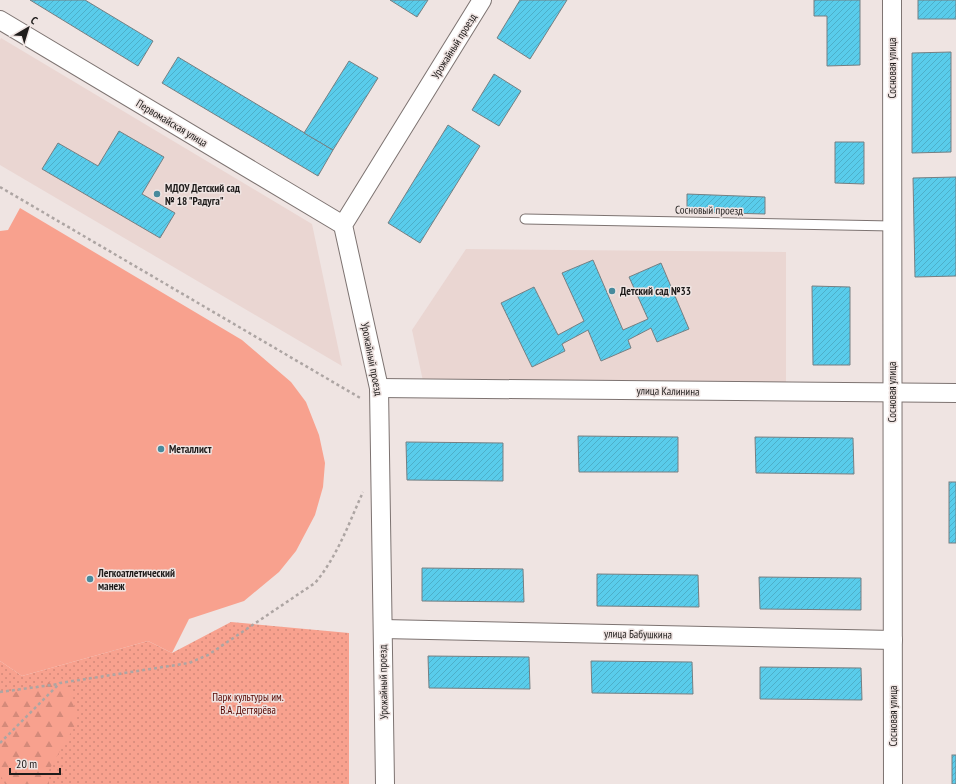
<svg xmlns="http://www.w3.org/2000/svg" width="956" height="784" viewBox="0 0 956 784" font-family="'PT Sans Narrow',sans-serif">
<style>
.built{fill:#ead6d2}
.grass{fill:url(#grass-dots)}
.forest{fill:url(#forest-firs)}
.pitch{fill:#f8a18e}
.building{fill:url(#building-hatch);stroke:#767f82}
.lines{fill:none;stroke-linecap:round;stroke-linejoin:round}
.lane-casing{stroke:#7d7371;stroke-width:11}
.street-casing{stroke:#7d7371;stroke-width:20}
.path{stroke:#ada5a3;stroke-width:2.5;stroke-dasharray:3 3;stroke-linecap:butt}
.lane{stroke:#fff;stroke-width:9}
.street{stroke:#fff;stroke-width:18}
.poi-dot{fill:#488a9c;stroke:#efe4e2;stroke-width:1.5}
.labels{text-anchor:middle;stroke-width:3;stroke-linejoin:round;paint-order:stroke}
.street-label{font-size:11px;fill:#1f1c1b;stroke:#efe4e2}
.poi-label{font-size:11px;font-weight:bold;fill:#1f1c1b;stroke:#efe4e2;text-anchor:start}
.park-label{font-size:11px;fill:#560600;stroke:#efe4e2}
</style>
<defs>
<pattern id="grass-dots" width="8" height="8" patternUnits="userSpaceOnUse"><rect width="8" height="8" fill="#f8a18e"/><path d="M2 2h.1M6 6h.1" fill="none" stroke="#d48a7a" stroke-width="1.8" stroke-linecap="round"/></pattern>
<pattern id="forest-firs" width="22" height="20" patternUnits="userSpaceOnUse"><rect width="22" height="20" fill="#f8a18e"/><path d="M5 1l3.5 6h-7zM16 11l3.5 6h-7z" fill="#d48a7a"/></pattern>
<pattern id="building-hatch" width="6" height="6" patternUnits="userSpaceOnUse"><rect width="6" height="6" fill="#59cceb"/><path d="M-1 1l2-2M0 6l6-6M5 7l2-2" fill="none" stroke="#4dafc9"/></pattern>
</defs>
<rect width="100%" height="100%" fill="#efe4e2"/>
<g class="built">
<path d="M 1,38 L 312,224 L 342,366 L 0,165 L 0,40 Z"/>
<path d="M 466,249 L 786,252 L 786,384 L 423,381 L 412,330 Z"/>
</g>
<path class="grass" d="M 231,622 L 349,633 L 349,784 L 0,784 L 0,661 L 22,676 L 148,641 L 172,653 Z"/>
<path class="forest" d="M 61,678 L 71,687 L 77,722 L 49,770 L 49,784 L 5,784 L 0,774 L 0,692 L 13,693 Z"/>
<path class="pitch" d="M 20,208 L 242,340 L 291,382 L 306,402 L 319,435 L 325,463 L 323,487 L 315,515 L 296,551 L 279,572 L 244,601 L 189,619 L 172,653 L 148,641 L 22,676 L 0,661 L 0,231 L 8,230 Z"/>
<g class="building">
<path d="M 30,0 L 85,0 L 153,41 L 138,66 Z"/>
<path d="M 390,0 L 428,0 L 417,17 Z"/>
<path d="M 520,0 L 567,0 L 530,59 L 497,38 Z"/>
<path d="M 814,0 L 860,0 L 860,65 L 827,66 L 827,16 L 814,16 Z"/>
<rect x="918" y="0" width="38" height="19"/>
<path d="M 951,52 L 951,152 L 912,153 L 912,53 Z"/>
<path d="M 178,57 L 333,150 L 318,176 L 162,83 Z"/>
<path d="M 349,61 L 378,78 L 333,150 L 304,133 Z"/>
<path d="M 494,74 L 521,91 L 499,126 L 472,110 Z"/>
<path d="M 448,125 L 480,146 L 420,243 L 388,223 Z"/>
<path d="M 119,131 L 164,157 L 142,194 L 175,213 L 160,238 L 42,169 L 58,143 L 98,166 Z"/>
<path d="M 835,142 L 864,142 L 864,184 L 835,183 Z"/>
<path d="M 956,177 L 956,276 L 915,277 L 913,178 Z"/>
<path d="M 687,194 L 765,197 L 765,214 L 687,212 Z"/>
<path d="M 593,260 L 623,330 L 648,319 L 629,277 L 661,263 L 689,329 L 657,342 L 651,328 L 628,340 L 631,348 L 601,361 L 588,330 L 562,344 L 565,351 L 532,367 L 501,303 L 534,287 L 558,335 L 584,321 L 562,273 Z"/>
<path d="M 812,286 L 850,287 L 850,365 L 813,365 Z"/>
<path d="M 578,436 L 678,437 L 678,472 L 579,472 Z"/>
<path d="M 755,437 L 853,438 L 854,474 L 756,473 Z"/>
<path d="M 406,442 L 503,443 L 503,481 L 407,480 Z"/>
<rect x="949" y="482" width="7" height="61"/>
<path d="M 422,568 L 523,569 L 524,602 L 422,601 Z"/>
<path d="M 597,574 L 698,575 L 699,607 L 597,606 Z"/>
<path d="M 759,577 L 861,578 L 861,610 L 760,609 Z"/>
<path d="M 428,656 L 529,657 L 530,689 L 429,688 Z"/>
<path d="M 591,661 L 692,662 L 693,694 L 592,693 Z"/>
<path d="M 760,667 L 861,668 L 862,700 L 760,699 Z"/>
<rect x="952" y="755" width="4" height="29"/>
</g>
<g class="lines">
<defs>
<path id="lane" d="M 525,219 L 892,226"/>
<g id="street">
<path d="M 892,0 L 893,784"/>
<path d="M 0,20 L 343,225"/>
<path d="M 379,388 L 956,393"/>
<path d="M 383,629 L 893,640"/>
<path d="M 385,784 L 379,388 L 343,225 L 482,0"/>
</g>
</defs>
<use href="#lane" class="lane-casing"/>
<use href="#street" class="street-casing"/>
<g class="path">
<path d="M 0,187 L 362,399"/>
<path d="M 0,692 L 59,684"/>
<path d="M 0,743 L 60,683 L 189,663 L 208,655 L 315,583 C 337,557 349,523 363,492"/>
</g>
<use href="#lane" class="lane"/>
<use href="#street" class="street"/>
</g>
<g class="poi-dot">
<circle cx="157" cy="194" r="4"/>
<circle cx="612" cy="291" r="4"/>
<circle cx="161" cy="449" r="4"/>
<circle cx="90" cy="579" r="4"/>
</g>
<g class="labels">
<g class="street-label">
<text transform="translate(454 46) rotate(-58)" y="4">Урожайный проезд</text>
<text transform="translate(892 68) rotate(-90)" y="4">Сосновая улица</text>
<text transform="translate(172 123) rotate(31)" y="4">Первомайская улица</text>
<text transform="translate(709 210) rotate(1)" y="4">Сосновый проезд</text>
<text transform="translate(372 359) rotate(79)" y="4">Урожайный проезд</text>
<text transform="translate(668 391) rotate(1)" y="4">улица Калинина</text>
<text transform="translate(892 392) rotate(-90)" y="4">Сосновая улица</text>
<text transform="translate(638 634) rotate(1)" y="4">улица Бабушкина</text>
<text transform="translate(383 682) rotate(-91)" y="4">Урожайный проезд</text>
<text transform="translate(893 716) rotate(-90)" y="4">Сосновая улица</text>
</g>
<g class="poi-label">
<text x="165" y="192">МДОУ Детский сад<tspan x="165" dy="13">№ 18 "Радуга"</tspan></text>
<text x="620" y="295">Детский сад №33</text>
<text x="169" y="453">Металлист</text>
<text x="98" y="577">Легкоатлетический<tspan x="98" dy="13">манеж</tspan></text>
</g>
<g class="park-label">
<text x="248" y="701">Парк культуры им.<tspan x="248" dy="13">В.А. Дегтярёва</tspan></text>
</g>
</g>
<g transform="translate(28 28) rotate(38)" stroke="#efe4e2" stroke-width="3" paint-order="stroke">
<path d="M0-3L7 15L0 10L-7 15Z" fill="#1f1c1b"/>
<text y="-6" font-size="11" font-weight="bold" text-anchor="middle" fill="#1f1c1b">С</text>
</g>
<path d="M10 768v6h50v-6" fill="none" stroke="#1f1c1b" stroke-width="2"/>
<text x="16" y="768" font-size="12" fill="#1f1c1b" stroke="#efe4e2" stroke-width="3" paint-order="stroke">20 m</text>
</svg>
